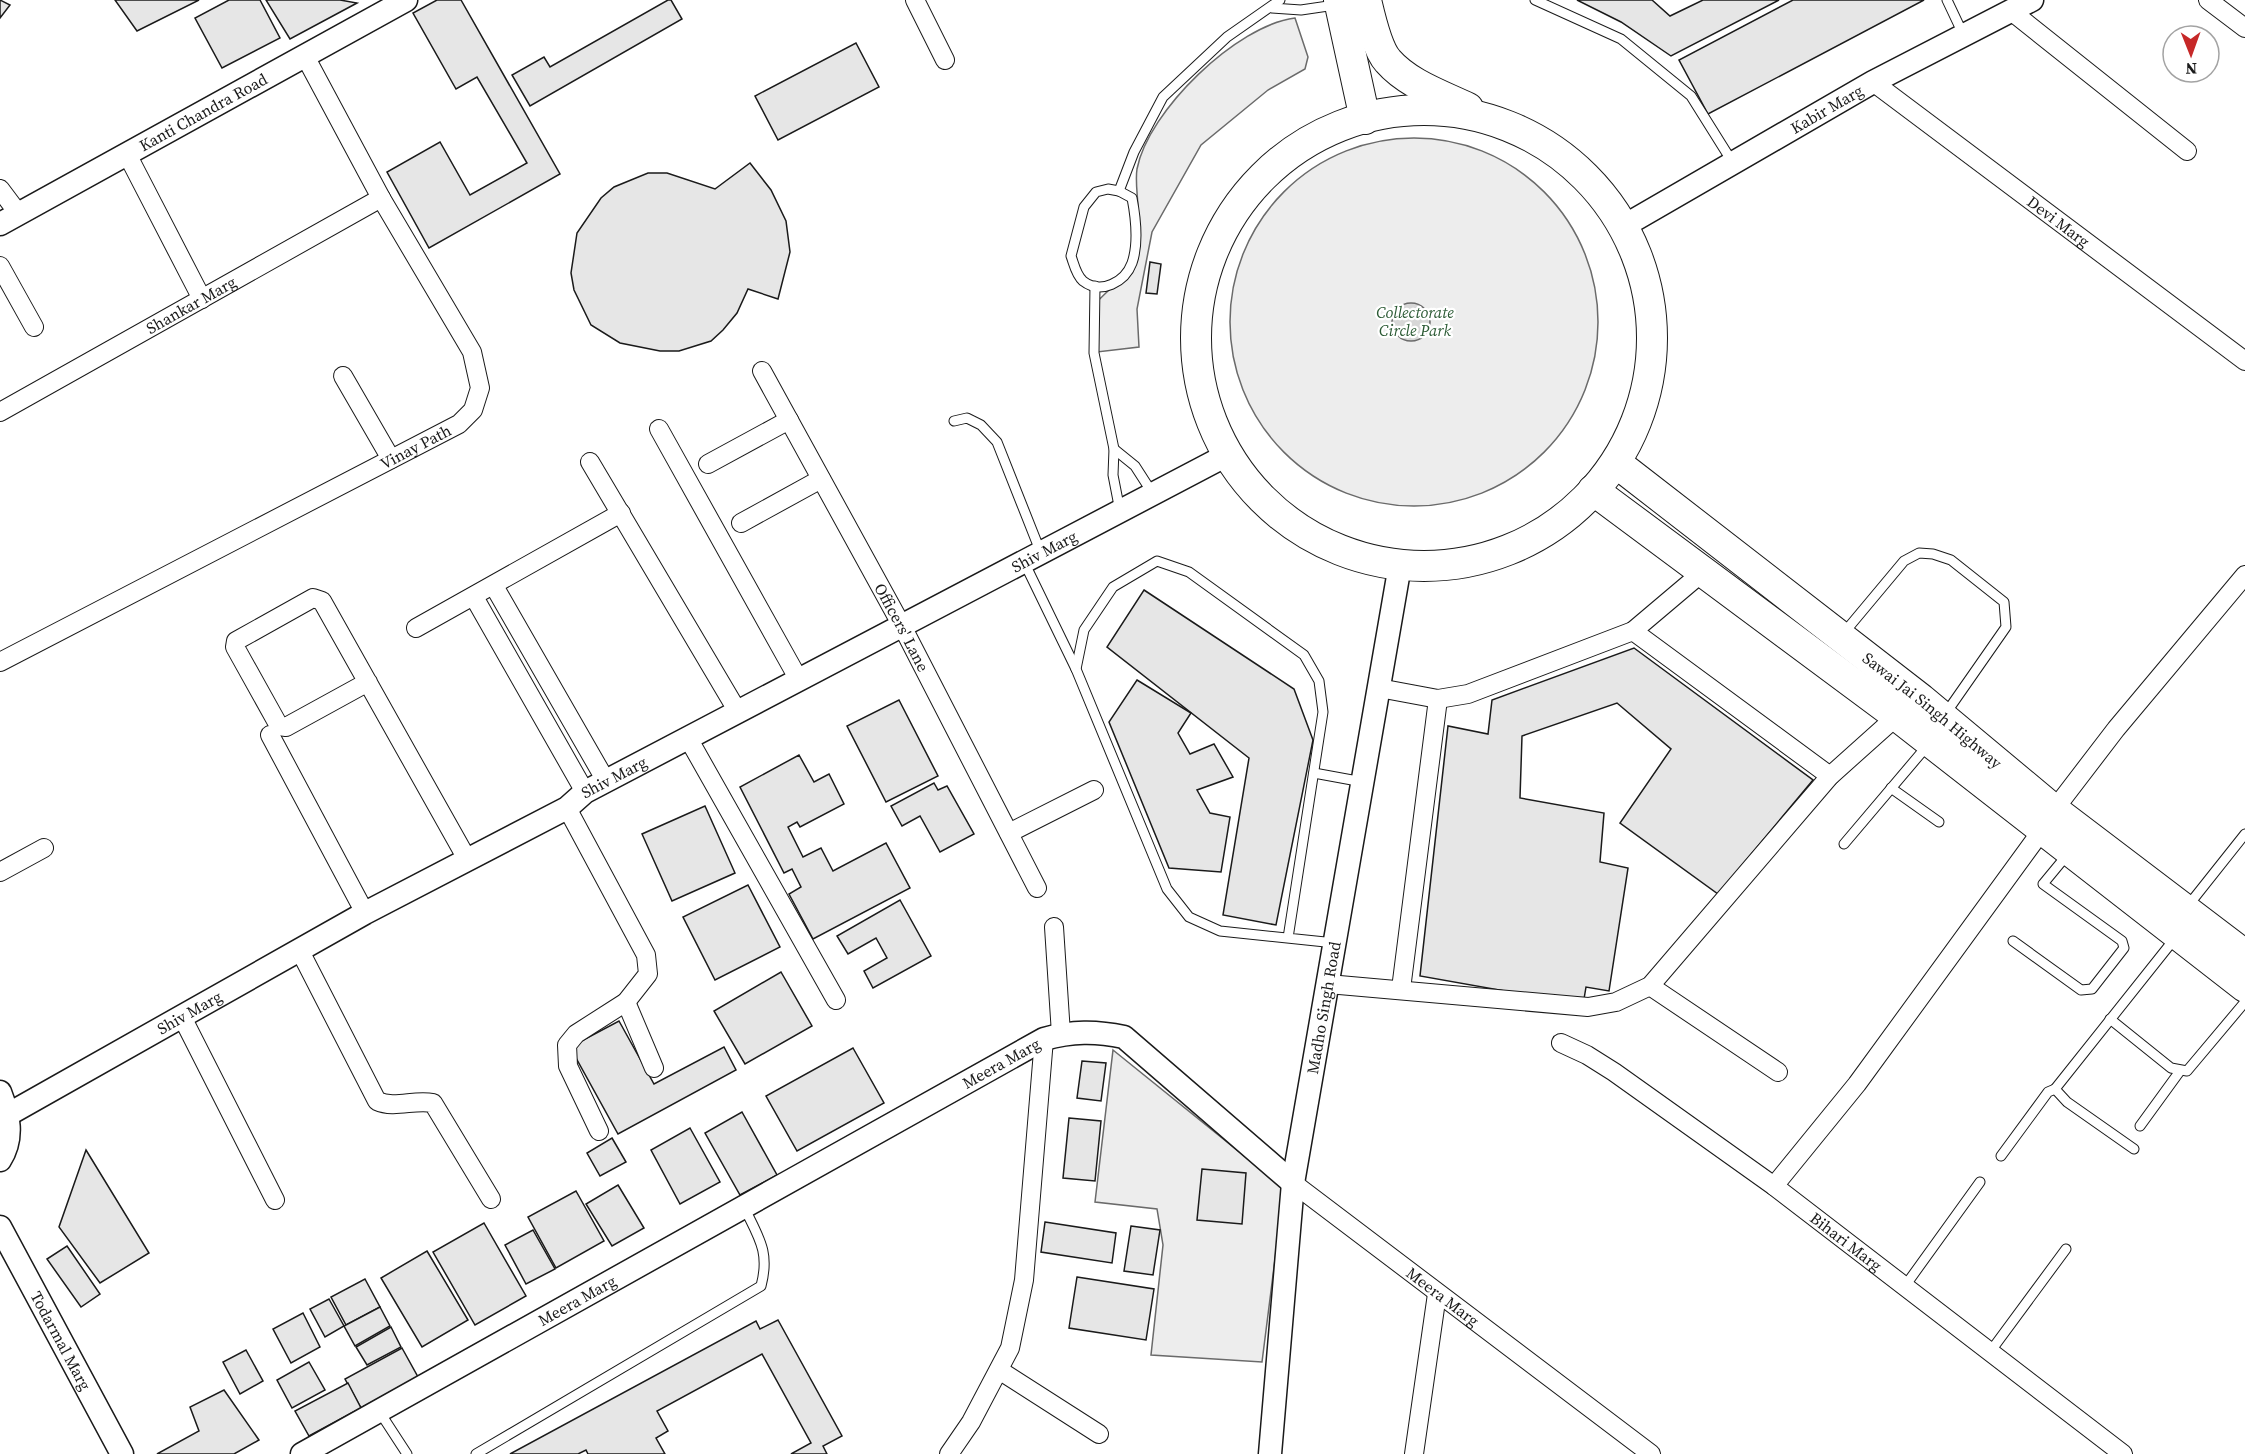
<svg xmlns="http://www.w3.org/2000/svg" width="2245" height="1454" viewBox="0 0 2245 1454" font-family="'Source Serif 4',serif">
<style>
.green{fill:#ededed;stroke:#6a6a6a;stroke-width:1.5}
.water{fill:#d7d7d7;stroke:#6a6a6a;stroke-width:1.5}
.building{fill:#e6e6e6;stroke:#1a1a1a;stroke-width:1.5}
.lines{fill:none;stroke-linecap:round;stroke-linejoin:round}
.service-casing{stroke:#1a1a1a;stroke-width:11}
.minor-casing{stroke:#1a1a1a;stroke-width:20}
.tertiary-casing{stroke:#1a1a1a;stroke-width:25}
.primary-casing{stroke:#1a1a1a;stroke-width:32}
.service{stroke:#fff;stroke-width:9}
.minor{stroke:#fff;stroke-width:18}
.tertiary{stroke:#fff;stroke-width:22}
.primary{stroke:#fff;stroke-width:30}
.labels{text-anchor:middle;stroke-width:4.5;stroke-linejoin:round;paint-order:stroke}
.street-label{font-size:16px;fill:#1a1a1a;stroke:#fff}
.park-label{font-size:16px;font-style:italic;fill:#2b5a34;stroke:#fff}
</style>
<rect width="100%" height="100%" fill="#fff"/>
<g class="green">
<path d="M 1295,18 L 1308,57 L 1305,69 L 1268,90 L 1201,145 L 1152,232 L 1137,309 L 1139,347 L 1097,352 L 1094,305 C 1103,295 1114,286 1123,276 C 1136,260 1138,229 1138,210 C 1138,197 1135,181 1137,169 C 1148,111 1237,25 1295,18 Z"/>
<circle cx="1414" cy="322" r="184"/>
<path d="M 1113,1050 L 1284,1188 L 1262,1362 L 1151,1355 L 1163,1245 L 1157,1209 L 1095,1202 Z"/>
</g>
<circle class="water" cx="1411" cy="322" r="19"/>
<g class="building">
<path d="M 0,0 L 10,5 L 0,18 Z"/>
<path d="M 115,0 L 199,0 L 137,31 Z"/>
<path d="M 229,0 L 260,0 L 280,38 L 222,68 L 195,18 Z"/>
<path d="M 266,0 L 340,0 L 357,3 L 290,39 Z"/>
<path d="M 437,0 L 461,0 L 560,174 L 429,248 L 387,172 L 440,142 L 470,195 L 527,163 L 477,77 L 456,89 L 413,13 Z"/>
<path d="M 668,0 L 671,0 L 682,19 L 530,106 L 512,75 L 544,57 L 550,67 Z"/>
<path d="M 1577,0 L 1652,0 L 1670,16 L 1703,0 L 1779,0 L 1671,56 L 1621,22 Z"/>
<path d="M 1793,0 L 1924,0 L 1708,114 L 1679,60 Z"/>
<path d="M 856,43 L 879,87 L 778,140 L 755,96 Z"/>
<path d="M 750,163 L 771,190 L 786,221 L 790,252 L 778,299 L 748,289 L 737,313 L 723,330 L 711,341 L 679,351 L 660,351 L 620,343 L 591,325 L 574,290 L 571,273 L 577,233 L 601,198 L 614,187 L 648,173 L 667,173 L 715,189 Z"/>
<path d="M 1150,262 L 1161,264 L 1157,294 L 1146,293 Z"/>
<path d="M 1144,590 L 1294,689 L 1313,740 L 1276,925 L 1223,915 L 1249,758 L 1107,647 Z"/>
<path d="M 1634,648 L 1813,780 L 1718,894 L 1620,823 L 1671,749 L 1617,703 L 1522,736 L 1520,798 L 1604,813 L 1600,862 L 1628,868 L 1609,991 L 1586,987 L 1583,1005 L 1420,976 L 1448,726 L 1488,734 L 1492,700 Z"/>
<path d="M 1137,680 L 1191,713 L 1178,733 L 1190,754 L 1214,744 L 1233,777 L 1197,790 L 1210,813 L 1230,817 L 1221,872 L 1169,868 L 1109,722 Z"/>
<path d="M 899,700 L 938,776 L 886,802 L 847,726 Z"/>
<path d="M 799,755 L 814,782 L 829,774 L 844,804 L 800,827 L 797,822 L 788,827 L 803,857 L 821,848 L 833,871 L 886,843 L 910,888 L 813,939 L 789,894 L 801,887 L 792,869 L 784,873 L 740,787 Z"/>
<path d="M 934,783 L 938,790 L 947,786 L 974,834 L 940,852 L 920,816 L 902,826 L 891,806 Z"/>
<path d="M 705,806 L 735,873 L 672,901 L 642,834 Z"/>
<path d="M 748,885 L 780,947 L 715,980 L 683,917 Z"/>
<path d="M 900,900 L 931,956 L 873,988 L 864,971 L 887,958 L 876,938 L 848,954 L 837,936 Z"/>
<path d="M 781,972 L 812,1026 L 745,1064 L 714,1011 Z"/>
<path d="M 619,1021 L 654,1084 L 724,1047 L 736,1070 L 618,1134 L 570,1047 Z"/>
<path d="M 853,1048 L 884,1103 L 797,1151 L 766,1096 Z"/>
<path d="M 1082,1061 L 1106,1063 L 1101,1101 L 1077,1098 Z"/>
<path d="M 742,1112 L 777,1175 L 740,1195 L 705,1133 Z"/>
<path d="M 1069,1118 L 1101,1121 L 1095,1181 L 1063,1178 Z"/>
<path d="M 690,1128 L 720,1182 L 680,1204 L 651,1150 Z"/>
<path d="M 612,1138 L 626,1162 L 600,1176 L 587,1153 Z"/>
<path d="M 86,1150 L 149,1253 L 100,1283 L 59,1227 Z"/>
<path d="M 1202,1169 L 1246,1173 L 1242,1224 L 1197,1220 Z"/>
<path d="M 618,1185 L 644,1228 L 612,1246 L 586,1204 Z"/>
<path d="M 576,1191 L 604,1241 L 556,1268 L 528,1217 Z"/>
<path d="M 1045,1222 L 1116,1233 L 1112,1263 L 1041,1252 Z"/>
<path d="M 484,1223 L 526,1296 L 475,1325 L 433,1252 Z"/>
<path d="M 1131,1226 L 1160,1230 L 1153,1275 L 1124,1271 Z"/>
<path d="M 533,1230 L 555,1269 L 526,1284 L 505,1245 Z"/>
<path d="M 67,1246 L 100,1294 L 81,1307 L 47,1259 Z"/>
<path d="M 427,1251 L 468,1320 L 422,1347 L 381,1278 Z"/>
<path d="M 1077,1277 L 1154,1289 L 1146,1340 L 1069,1328 Z"/>
<path d="M 365,1279 L 380,1307 L 346,1325 L 331,1297 Z"/>
<path d="M 329,1299 L 344,1326 L 325,1337 L 310,1309 Z"/>
<path d="M 380,1307 L 390,1326 L 355,1346 L 344,1326 Z"/>
<path d="M 303,1313 L 320,1347 L 291,1363 L 273,1329 Z"/>
<path d="M 778,1320 L 842,1436 L 823,1446 L 827,1454 L 791,1454 L 811,1443 L 762,1354 L 657,1411 L 668,1431 L 656,1438 L 665,1454 L 588,1454 L 586,1450 L 578,1454 L 510,1454 L 756,1321 L 760,1329 Z"/>
<path d="M 391,1327 L 401,1347 L 367,1365 L 356,1347 Z"/>
<path d="M 402,1348 L 418,1377 L 361,1408 L 345,1379 Z"/>
<path d="M 246,1350 L 263,1381 L 240,1394 L 223,1362 Z"/>
<path d="M 309,1362 L 325,1390 L 292,1408 L 277,1380 Z"/>
<path d="M 348,1383 L 361,1408 L 309,1436 L 295,1411 Z"/>
<path d="M 224,1390 L 259,1440 L 234,1454 L 157,1454 L 199,1431 L 190,1407 Z"/>
</g>
<g class="lines">
<defs>
<g id="service">
<path d="M 1535,0 L 1621,39 L 1691,96 L 1733,163"/>
<path d="M 1947,0 L 1964,36"/>
<path d="M 1272,8 L 1301,10 L 1335,5"/>
<path d="M 1108,189 L 1119,191 L 1132,198 C 1136,219 1139,243 1132,263 C 1125,282 1101,295 1083,281 C 1076,275 1074,264 1071,256 L 1084,207 L 1096,192 Z"/>
<path d="M 1119,191 L 1134,152 L 1163,97 L 1227,37 L 1280,0"/>
<path d="M 1095,286 L 1094,353 L 1114,449 L 1113,475 L 1120,511"/>
<path d="M 954,421 L 967,418 L 981,425 L 997,442 L 1041,553"/>
<path d="M 1114,449 L 1135,466 L 1153,494"/>
<path d="M 1024,562 L 1076,669"/>
<path d="M 1843,634 L 1904,561 L 1919,553 L 1933,554 L 1951,560 L 2004,602 L 2006,627 L 1946,713"/>
<path d="M 1314,773 L 1363,782"/>
<path d="M 1891,788 L 1939,822"/>
<path d="M 1844,844 L 1927,746"/>
<path d="M 2187,907 L 2245,834"/>
<path d="M 1288,938 L 1323,712 L 1319,681 L 1304,655 L 1189,572 L 1157,561 L 1113,587 L 1084,630 L 1076,669 L 1167,889 L 1189,917 L 1220,931 L 1335,943"/>
<path d="M 2013,941 L 2081,990 L 2092,989 L 2124,948 L 2122,941 L 2043,884 L 2067,855"/>
<path d="M 2110,1019 L 2171,1068 L 2187,1071 L 2245,1002"/>
<path d="M 2140,1126 L 2180,1071"/>
<path d="M 2134,1149 L 2067,1102 L 2055,1089 L 2176,937"/>
<path d="M 2001,1156 L 2048,1092 L 2055,1089"/>
<path d="M 1905,1286 L 1980,1182"/>
<path d="M 1990,1352 L 2066,1249"/>
<path d="M 379,1411 L 407,1454"/>
<path d="M 476,1454 L 761,1286 C 770,1252 759,1238 744,1207"/>
</g>
<g id="minor">
<path d="M 915,0 L 945,60"/>
<path d="M 2208,0 L 2245,28"/>
<path d="M 2011,11 L 2187,151"/>
<path id="s1" d="M 1873,82 L 2245,361"/>
<path d="M 127,154 L 202,299"/>
<path d="M 0,189 L 18,213"/>
<path d="M 0,266 L 34,327"/>
<path id="s2" d="M 762,371 L 902,626 L 1037,888"/>
<path d="M 343,376 L 391,459"/>
<path id="s3" d="M 0,412 L 381,198"/>
<path d="M 659,429 L 799,680"/>
<path d="M 590,462 L 738,712"/>
<path d="M 708,464 L 789,420"/>
<path d="M 741,523 L 821,479"/>
<path d="M 494,586 L 606,781"/>
<path d="M 474,597 L 585,792"/>
<path d="M 416,628 L 621,513"/>
<path d="M 1633,631 L 1830,776"/>
<path id="s4" d="M 0,662 L 459,424 L 473,410 L 480,388 L 472,352 L 381,198 L 306,58"/>
<path d="M 368,682 L 286,727 L 279,726 L 235,647 L 236,641 L 313,598 L 322,601 L 467,859"/>
<path d="M 1379,688 L 1438,699 L 1468,694 L 1633,631 L 1704,571"/>
<path d="M 270,735 L 365,913"/>
<path d="M 688,738 L 836,1000"/>
<path d="M 567,808 L 646,955 L 648,974 L 626,1002 L 576,1034 L 567,1045 L 568,1066 L 599,1131"/>
<path d="M 2054,810 L 2116,729 L 2245,575"/>
<path d="M 1009,833 L 1094,790"/>
<path d="M 0,872 L 44,848"/>
<path d="M 1054,927 L 1061,1034"/>
<path d="M 300,951 L 377,1101 C 395,1109 414,1099 433,1103 L 491,1199"/>
<path d="M 1328,984 L 1588,1007 L 1616,1002 L 1650,986 L 1830,776 L 1897,716"/>
<path d="M 1650,986 L 1778,1072"/>
<path d="M 1401,989 L 1438,699"/>
<path d="M 626,1002 L 654,1068"/>
<path d="M 182,1017 L 275,1200"/>
<path id="s5" d="M 1561,1043 L 1587,1055 L 1614,1072 L 1774,1186 L 2123,1454"/>
<path id="s6" d="M 1293,1183 L 1651,1454"/>
<path d="M 1774,1186 L 1857,1084 L 2043,829"/>
<path d="M 999,1370 L 1099,1434"/>
<path d="M 949,1454 L 971,1422 L 1010,1348 L 1024,1280 L 1044,1039"/>
<path d="M 1414,1454 L 1437,1294"/>
</g>
<g id="tertiary">
<path id="s7" d="M 0,224 L 406,0"/>
<path id="s8" d="M 1624,226 L 1873,82 L 2032,0"/>
<path d="M 0,1092 C 9,1115 14,1138 0,1160"/>
<path id="s9" d="M 9,1114 L 365,913 L 567,808 L 585,792 L 1227,455"/>
<path id="s10" d="M 0,1227 L 122,1454"/>
<path id="s11" d="M 302,1454 L 1044,1039 C 1072,1031 1096,1031 1124,1037 L 1293,1183"/>
<path id="s12" d="M 1270,1454 L 1293,1183 L 1400,565"/>
</g>
<g id="primary">
<path d="M 1339,0 L 1365,119"/>
<path d="M 1366,0 C 1370,17 1377,49 1388,61 C 1408,84 1441,95 1468,108"/>
<circle cx="1424" cy="338" r="228"/>
<path id="s13" d="M 1619,465 L 1921,699 L 2054,810 L 2245,955"/>
<path d="M 1593,490 L 1897,716 L 2245,987"/>
</g>
</defs>
<use href="#service" class="service-casing"/>
<use href="#minor" class="minor-casing"/>
<use href="#tertiary" class="tertiary-casing"/>
<use href="#primary" class="primary-casing"/>
<use href="#service" class="service"/>
<use href="#minor" class="minor"/>
<use href="#tertiary" class="tertiary"/>
<use href="#primary" class="primary"/>
</g>
<g class="labels">
<g class="street-label">
<text dy="6" stroke="none"><textPath href="#s8" startOffset="234">Kabir Marg</textPath></text>
<text dy="6" stroke="none"><textPath href="#s7" startOffset="232">Kanti Chandra Road</textPath></text>
<text dy="6" stroke="none"><textPath href="#s1" startOffset="232">Devi Marg</textPath></text>
<text dy="6" stroke="none"><textPath href="#s3" startOffset="219">Shankar Marg</textPath></text>
<text dy="6" stroke="none"><textPath href="#s4" startOffset="468">Vinay Path</textPath></text>
<text dy="6" stroke="none"><textPath href="#s9" startOffset="1179">Shiv Marg</textPath></text>
<text dy="6" stroke="none"><textPath href="#s2" startOffset="292">Officers' Lane</textPath></text>
<text dy="6" stroke="none"><textPath href="#s13" startOffset="398">Sawai Jai Singh Highway</textPath></text>
<text dy="6" stroke="none"><textPath href="#s9" startOffset="693">Shiv Marg</textPath></text>
<text dy="6" stroke="none"><textPath href="#s12" startOffset="450">Madho Singh Road</textPath></text>
<text dy="6" stroke="none"><textPath href="#s9" startOffset="207">Shiv Marg</textPath></text>
<text dy="6" stroke="none"><textPath href="#s11" startOffset="801">Meera Marg</textPath></text>
<text dy="6" stroke="none"><textPath href="#s5" startOffset="348">Bihari Marg</textPath></text>
<text dy="6" stroke="none"><textPath href="#s6" startOffset="188">Meera Marg</textPath></text>
<text dy="6" stroke="none"><textPath href="#s11" startOffset="315">Meera Marg</textPath></text>
<text dy="6" stroke="none"><textPath href="#s10" startOffset="129">Todarmal Marg</textPath></text>
</g>
<g class="park-label">
<text x="1415" y="318">Collectorate<tspan x="1415" dy="18">Circle Park</tspan></text>
</g>
</g>
<g transform="translate(2191 54) rotate(179)"><circle r="28" fill="#ffffff" stroke="#a3a3a3" stroke-width="1.5"/>
<path d="M0-4.5L10 22L0 15L-10 22Z" fill="#c62828"/>
<text y="-9" font-size="16" font-weight="bold" text-anchor="middle" fill="#1a1a1a">N</text>
</g>
</svg>
